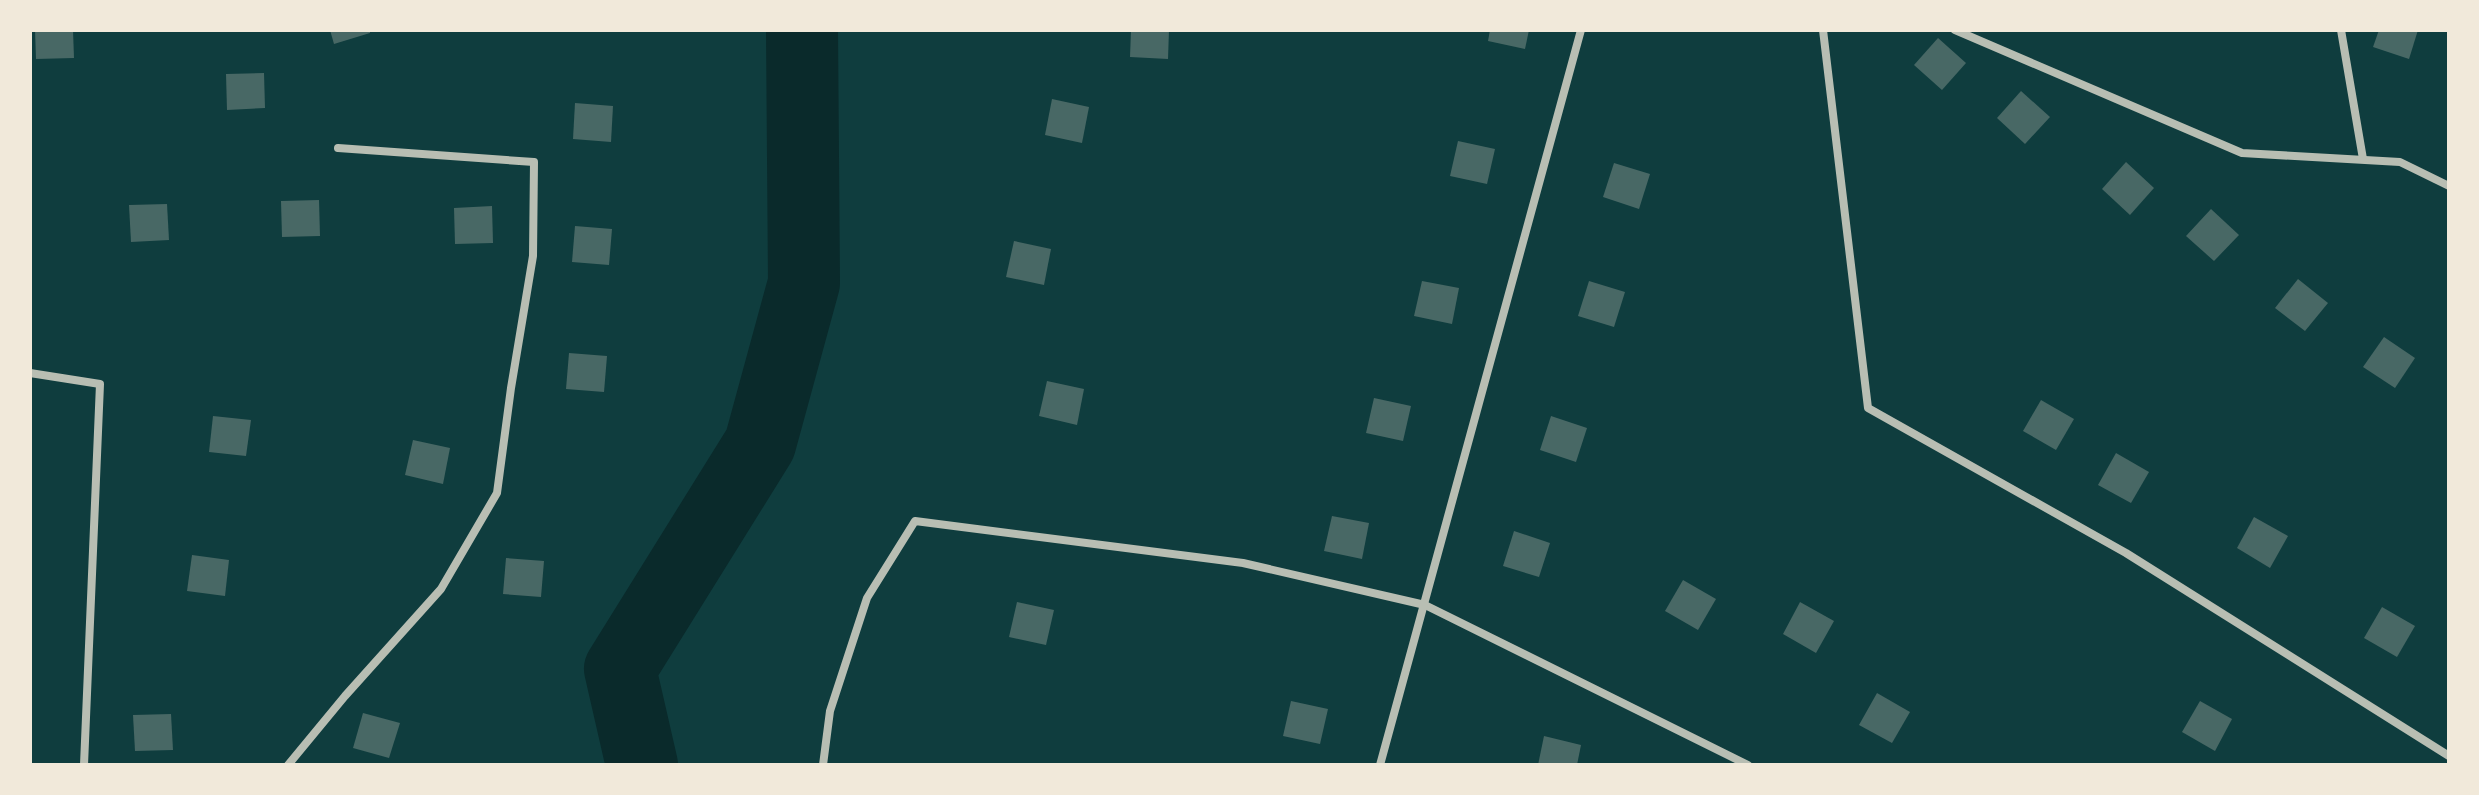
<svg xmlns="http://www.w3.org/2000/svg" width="2479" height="795" viewBox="0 0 2479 795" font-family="'Sofia Sans Condensed',sans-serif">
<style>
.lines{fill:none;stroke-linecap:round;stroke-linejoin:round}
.river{stroke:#0a2a2b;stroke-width:72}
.building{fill:#486865}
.minor{stroke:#b8beb3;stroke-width:8}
</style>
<rect width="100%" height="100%" fill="#0f3d3e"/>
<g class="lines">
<path class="river" d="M 642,765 L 620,669 L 760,444 L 804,283 L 802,30"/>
</g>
<g class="building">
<path d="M 35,30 L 73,30 L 74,58 L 36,59 Z"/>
<path d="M 330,30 L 370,30 L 370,33 L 334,44 Z"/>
<path d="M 1131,30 L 1169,30 L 1168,59 L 1130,57 Z"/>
<path d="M 1490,30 L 1529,30 L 1525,49 L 1488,41 Z"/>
<path d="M 2379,30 L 2418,30 L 2409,59 L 2373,47 Z"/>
<path d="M 1938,38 L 1966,63 L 1942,90 L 1914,65 Z"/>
<path d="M 264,73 L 265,108 L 227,110 L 226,74 Z"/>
<path d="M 2021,91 L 2050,117 L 2025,144 L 1997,118 Z"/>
<path d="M 1052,99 L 1089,107 L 1082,143 L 1045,135 Z"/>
<path d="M 575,103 L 613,106 L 611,142 L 573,139 Z"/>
<path d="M 1458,141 L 1495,149 L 1487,184 L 1450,176 Z"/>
<path d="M 2126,162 L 2154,188 L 2130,215 L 2102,189 Z"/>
<path d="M 1614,163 L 1650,174 L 1639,209 L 1603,197 Z"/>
<path d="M 319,200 L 320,236 L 282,237 L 281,201 Z"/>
<path d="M 167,204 L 169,240 L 131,242 L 129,205 Z"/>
<path d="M 492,206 L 493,243 L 455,244 L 454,208 Z"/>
<path d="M 2211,209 L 2239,235 L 2214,261 L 2186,236 Z"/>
<path d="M 575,226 L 612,229 L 609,265 L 572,262 Z"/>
<path d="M 1014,241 L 1051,249 L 1044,285 L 1006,277 Z"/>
<path d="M 2298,279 L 2328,303 L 2305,331 L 2275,308 Z"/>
<path d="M 1422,281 L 1459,288 L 1452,324 L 1414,316 Z"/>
<path d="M 1589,281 L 1625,292 L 1614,327 L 1578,316 Z"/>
<path d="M 2384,337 L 2415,358 L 2395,388 L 2363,367 Z"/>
<path d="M 569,353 L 607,356 L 604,392 L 566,389 Z"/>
<path d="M 1047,381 L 1084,389 L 1077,425 L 1039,416 Z"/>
<path d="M 1374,398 L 1411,406 L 1403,441 L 1366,433 Z"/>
<path d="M 2041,400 L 2074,419 L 2056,450 L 2023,431 Z"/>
<path d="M 213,416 L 251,420 L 246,456 L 209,452 Z"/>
<path d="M 1551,416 L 1587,428 L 1576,462 L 1540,450 Z"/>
<path d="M 413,440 L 450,448 L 443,484 L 405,475 Z"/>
<path d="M 2116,453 L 2149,472 L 2131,503 L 2098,485 Z"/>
<path d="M 1332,516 L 1369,523 L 1362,559 L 1324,551 Z"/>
<path d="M 2254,517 L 2288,536 L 2270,568 L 2237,548 Z"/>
<path d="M 1514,531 L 1550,543 L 1539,577 L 1503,566 Z"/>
<path d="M 192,555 L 229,560 L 225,596 L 187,591 Z"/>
<path d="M 506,558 L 544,561 L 541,597 L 503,594 Z"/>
<path d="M 1683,580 L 1716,599 L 1698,630 L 1665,611 Z"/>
<path d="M 1017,602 L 1054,610 L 1046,645 L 1009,637 Z"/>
<path d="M 1800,602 L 1834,621 L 1816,653 L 1783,634 Z"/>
<path d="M 2382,607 L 2415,626 L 2397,657 L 2364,638 Z"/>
<path d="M 1877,693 L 1910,712 L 1892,743 L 1859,725 Z"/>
<path d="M 1291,701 L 1328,709 L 1320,744 L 1283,736 Z"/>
<path d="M 2200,701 L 2232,719 L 2215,751 L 2182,732 Z"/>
<path d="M 363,713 L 400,723 L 389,758 L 353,748 Z"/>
<path d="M 171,714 L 173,750 L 135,751 L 133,715 Z"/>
<path d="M 1544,736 L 1581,745 L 1577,765 L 1538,765 Z"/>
</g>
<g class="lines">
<g class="minor">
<path d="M 1823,30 L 1868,408 L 2126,553 L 2449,756"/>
<path d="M 1955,30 L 2242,153 L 2400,162 L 2449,186"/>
<path d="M 2341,30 L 2363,159"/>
<path d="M 30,373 L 100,384 L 84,765"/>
<path d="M 288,765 L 345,696 L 441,589 L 497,493 L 511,388 L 533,256 L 534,162 L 338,148"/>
<path d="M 823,765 L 830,711 L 867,598 L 915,521 L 1243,563 L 1425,605 L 1748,765"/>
<path d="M 1380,765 L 1581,30"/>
</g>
</g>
<rect width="2479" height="795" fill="none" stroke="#f1e9da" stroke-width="64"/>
</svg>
